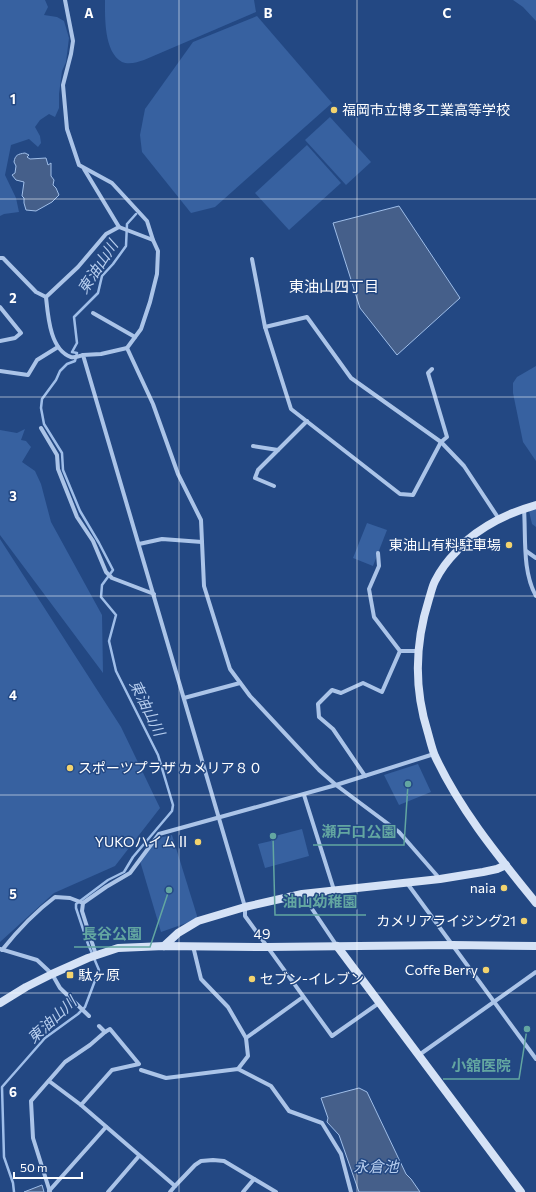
<svg xmlns="http://www.w3.org/2000/svg" width="536" height="1192" viewBox="0 0 536 1192" font-family="Commissioner,'Noto Sans JP',sans-serif">
<style>
.green{fill:#3761a0}
.water{fill:#455f8a;stroke:#9fbee9}
.lines{fill:none;stroke-linecap:round;stroke-linejoin:round}
.stream{stroke:#9fbee9;stroke-width:2.5}
.street{stroke:#abc4e8;stroke-width:4}
.secondary{stroke:#d5e2f6;stroke-width:8}
.grid{fill:none;stroke:#fff;stroke-width:1;stroke-opacity:0.55}
.poi-dot{fill:#f3d36e;stroke:#234883;stroke-width:1.5}
.labels{text-anchor:middle;stroke-width:3;stroke-linejoin:round;paint-order:stroke}
.poi-label{font-size:14px;fill:#fff;stroke:#234883;text-anchor:end}
.street-label{font-size:14px;fill:#fff;stroke:#234883}
.water-label{font-size:15px;font-style:italic;fill:#b7ceef;stroke:#234883}
.neighbourhood-label{font-size:15px;fill:#fff;stroke:#234883}
.grid-label{font-size:13px;text-anchor:middle;font-weight:bold;fill:#fff;stroke:#234883;stroke-width:3;stroke-linejoin:round;paint-order:stroke}
.leader{fill:none;stroke:#63a6a1;stroke-width:1.5}
.callout-dot{fill:#63a6a1;stroke:#234883;stroke-width:1.5}
.callout-label{font-size:15px;text-anchor:middle;font-weight:bold;fill:#63a6a1;stroke:#234883;stroke-width:3;stroke-linejoin:round;paint-order:stroke}
</style>
<rect width="100%" height="100%" fill="#234883"/>
<g class="green">
<path d="M 0,0 L 45,0 L 48,7 L 44,15 L 57,17 L 64,21 L 69,38 L 66,62 L 62,71 L 59,94 L 59,108 L 55,117 L 49,114 L 40,120 L 35,127 L 40,136 L 41,143 L 38,147 L 29,139 L 11,145 L 5,175 L 16,198 L 19,212 L 4,214 L 0,216 Z"/>
<path d="M 105,0 L 254,0 L 256,12 L 144,60 C 138,62 129,65 122,62 C 104,52 105,18 105,0 Z"/>
<path d="M 513,0 L 536,0 L 536,21 L 523,7 Z"/>
<path d="M 257,16 L 332,103 L 215,207 L 191,213 L 142,152 L 140,135 L 145,109 L 193,42 Z"/>
<path d="M 330,117 L 371,162 L 346,185 L 305,140 Z"/>
<path d="M 307,145 L 341,183 L 289,230 L 255,193 Z"/>
<path d="M 536,366 L 536,461 L 523,442 L 513,393 L 513,383 L 517,377 Z"/>
<path d="M 25,429 L 21,440 L 26,441 L 31,447 L 22,462 L 35,471 L 41,484 L 51,522 L 102,615 L 103,673 L 0,535 L 0,430 L 17,433 Z"/>
<path d="M 534,508 L 536,509 L 536,527 L 532,524 L 529,511 Z"/>
<path d="M 367,523 L 387,530 L 373,566 L 353,558 Z"/>
<path d="M 0,539 L 121,727 L 160,808 L 115,866 L 54,893 L 0,942 Z"/>
<path d="M 418,764 L 431,792 L 399,805 L 384,775 Z"/>
<path d="M 302,829 L 309,856 L 265,868 L 258,844 L 271,841 L 271,837 Z"/>
<path d="M 172,835 L 198,919 L 161,932 L 140,861 L 158,838 Z"/>
</g>
<g class="water">
<path d="M 25,153 L 29,155 L 27,157 L 30,159 L 46,158 L 48,165 L 51,163 L 51,176 L 54,180 L 53,185 L 56,188 L 59,195 L 52,202 L 36,211 L 26,210 L 24,203 L 24,198 L 22,196 L 24,182 L 16,180 L 12,175 L 15,173 L 16,166 L 14,162 C 15,155 18,154 25,153 Z"/>
<path d="M 399,206 L 460,298 L 397,355 L 360,308 L 333,223 Z"/>
<path d="M 359,1088 L 367,1092 L 406,1174 L 411,1179 L 420,1192 L 359,1192 L 339,1135 L 327,1122 L 328,1118 L 321,1098 Z"/>
<path d="M 42,1185 L 44,1192 L 24,1192 Z"/>
</g>
<g class="lines">
<path class="stream" d="M 14,1192 L 13,1183 L 4,1157 L 2,1087 L 45,1038 L 78,1014 L 85,1007 L 99,970 L 88,944 L 76,908 L 76,904 L 108,880 L 124,872 L 133,857 L 172,811 L 173,805 L 158,755 L 116,671 L 109,641 L 116,615 L 101,597 L 102,585 L 113,570 L 99,543 L 80,511 L 63,470 L 62,453 L 44,424 L 41,408 L 42,399 L 56,380 L 60,371 L 67,364 L 75,361 L 77,353 L 72,352 L 77,343 L 74,317 L 98,293 L 102,276 L 113,264 L 126,246 L 127,224 L 136,214"/>
<g class="street">
<path d="M 65,0 L 73,41 L 71,54 L 63,85 L 67,129 L 79,165 L 112,183 L 147,221 L 153,240 L 158,251 L 157,274 L 150,302 L 141,329 L 127,348 L 101,354 L 83,355 L 245,907 L 245,916 L 332,1036 L 379,1003"/>
<path d="M 84,169 L 119,227"/>
<path d="M 0,258 L 3,258 L 36,292 L 46,297"/>
<path d="M 252,259 L 265,327 L 291,409 L 400,494 L 413,495 L 441,442 L 447,437 L 428,373 L 432,369"/>
<path d="M 0,307 L 21,333 L 15,338 L 0,341"/>
<path d="M 93,313 L 135,337"/>
<path d="M 265,327 L 307,317 L 351,378 L 441,442 L 464,466 L 499,519"/>
<path d="M 127,348 L 153,404 L 178,474 L 201,520 L 204,586 L 230,669 L 250,696 L 319,770 L 336,785 L 399,832 L 440,879"/>
<path d="M 83,355 C 80,356 75,358 71,357 C 50,350 48,316 46,297 L 78,267 L 106,234 L 119,227 L 153,240"/>
<path d="M 0,371 L 28,375 L 37,360 L 58,347"/>
<path d="M 41,428 L 57,455 L 58,469 L 77,517 L 93,541 L 106,572 L 112,578 L 154,594"/>
<path d="M 253,446 L 278,450"/>
<path d="M 274,486 L 255,478 L 258,470 L 307,421"/>
<path d="M 524,509 C 526,537 522,571 536,596"/>
<path d="M 139,544 L 162,539 L 202,542"/>
<path d="M 526,551 L 536,558"/>
<path d="M 378,553 L 379,566 L 369,589 L 374,617 L 400,651 L 418,651"/>
<path d="M 184,698 L 240,683"/>
<path d="M 365,776 L 333,729 L 319,717 L 318,704 L 332,690 L 341,693 L 363,683 L 382,692 L 400,651"/>
<path d="M 304,795 L 334,890"/>
<path d="M 407,883 L 536,1059"/>
<path d="M 302,894 L 337,946"/>
<path d="M 193,946 L 201,979 L 228,1007 L 246,1038 L 248,1056 L 238,1069"/>
<path d="M 0,949 L 37,960 L 52,974 L 60,988 L 89,1016"/>
<path d="M 2,950 C 18,930 35,912 55,897 L 70,898 L 83,903"/>
<path d="M 96,955 L 82,911 L 83,903 L 106,887 L 130,873 L 159,834 L 336,785 L 434,754"/>
<path d="M 99,1026 L 105,1032 L 110,1029 L 139,1064 L 112,1070 L 81,1105 L 175,1186 L 195,1165 L 201,1161 L 213,1160 L 224,1161 L 276,1192"/>
<path d="M 246,1038 L 303,997"/>
<path d="M 419,1055 L 536,972"/>
<path d="M 141,1070 L 166,1078 L 238,1069 L 271,1086 L 289,1111 L 322,1123 L 341,1154 L 351,1192"/>
<path d="M 49,1081 L 81,1105"/>
<path d="M 49,1191 L 106,1127"/>
<path d="M 50,1192 L 33,1138 L 31,1101 L 65,1062 L 90,1045 L 105,1032"/>
<path d="M 108,1192 L 139,1156"/>
<path d="M 170,1192 L 175,1186"/>
<path d="M 243,1192 L 254,1179"/>
</g>
<g class="secondary">
<path d="M 536,505 C 511,512 486,524 466,541 C 462,544 459,548 456,552 C 448,560 440,571 435,581 C 432,587 431,593 429,599 C 415,643 414,689 428,733 C 430,740 432,749 435,756 C 460,810 499,857 536,903"/>
<path d="M 164,946 L 178,933 L 198,921 L 245,907 L 302,894 L 440,879 L 483,872 L 497,869 L 506,865"/>
<path d="M 337,946 L 521,1192"/>
<path d="M 0,1003 L 26,987 L 52,974 L 88,958 L 118,948 L 164,946 L 266,947 L 452,945 L 536,946"/>
</g>
</g>
<path class="grid" d="M 179,0 L 179,1192M 357,0 L 357,1192M 0,199 L 536,199M 0,397 L 536,397M 0,596 L 536,596M 0,795 L 536,795M 0,993 L 536,993"/>
<g class="poi-dot">
<circle cx="334" cy="110" r="4"/>
<circle cx="509" cy="545" r="4"/>
<circle cx="70" cy="768" r="4"/>
<circle cx="198" cy="842" r="4"/>
<circle cx="504" cy="888" r="4"/>
<circle cx="524" cy="921" r="4"/>
<circle cx="486" cy="970" r="4"/>
<rect x="66" y="971" width="8" height="8" rx="2"/>
<circle cx="252" cy="979" r="4"/>
</g>
<g class="labels">
<g class="poi-label">
<text x="342" y="115" text-anchor="start">福岡市立博多工業高等学校</text>
<text x="501" y="550">東油山有料駐車場</text>
<text x="78" y="773" text-anchor="start">スポーツプラザ カメリア８０</text>
<text x="190" y="847">YUKOハイムⅡ</text>
<text x="496" y="893">naia</text>
<text x="516" y="926">カメリアライジング21</text>
<text x="478" y="975">Coffe Berry</text>
<text x="78" y="980" text-anchor="start">駄ヶ原</text>
<text x="260" y="984" text-anchor="start">セブン-イレブン</text>
</g>
<g class="street-label">
<text x="262" y="939">49</text>
</g>
<g class="water-label">
<text transform="translate(98 267) rotate(-57)" y="5">東油山川</text>
<text transform="translate(147 708) rotate(64)" y="5">東油山川</text>
<text transform="translate(52 1020) rotate(-43)" y="5">東油山川</text>
<text x="376" y="1172">永倉池</text>
</g>
<g class="neighbourhood-label">
<text x="334" y="292">東油山四丁目</text>
</g>
</g>
<g class="grid-label">
<text x="89" y="18">A</text>
<text x="268" y="18">B</text>
<text x="447" y="18">C</text>
<text x="13" y="104">1</text>
<text x="13" y="303">2</text>
<text x="13" y="501">3</text>
<text x="13" y="700">4</text>
<text x="13" y="899">5</text>
<text x="13" y="1097">6</text>
</g>
<path class="leader" d="M408 784L404 845H313M273 836L275 915H366M169 890L150 947H74M527 1029L519 1079H443"/>
<g class="callout-dot">
<circle cx="408" cy="784" r="4"/>
<circle cx="273" cy="836" r="4"/>
<circle cx="169" cy="890" r="4"/>
<circle cx="527" cy="1029" r="4"/>
</g>
<g class="callout-label">
<text x="359" y="837">瀬戸口公園</text>
<text x="320" y="907">油山幼稚園</text>
<text x="112" y="939">長谷公園</text>
<text x="481" y="1071">小舘医院</text>
</g>
<path d="M14 1172v6h68v-6" fill="none" stroke="#ffffff" stroke-width="2"/>
<text x="20" y="1172" font-size="12" fill="#ffffff" stroke="#234883" stroke-width="3" paint-order="stroke">50 m</text>
</svg>
